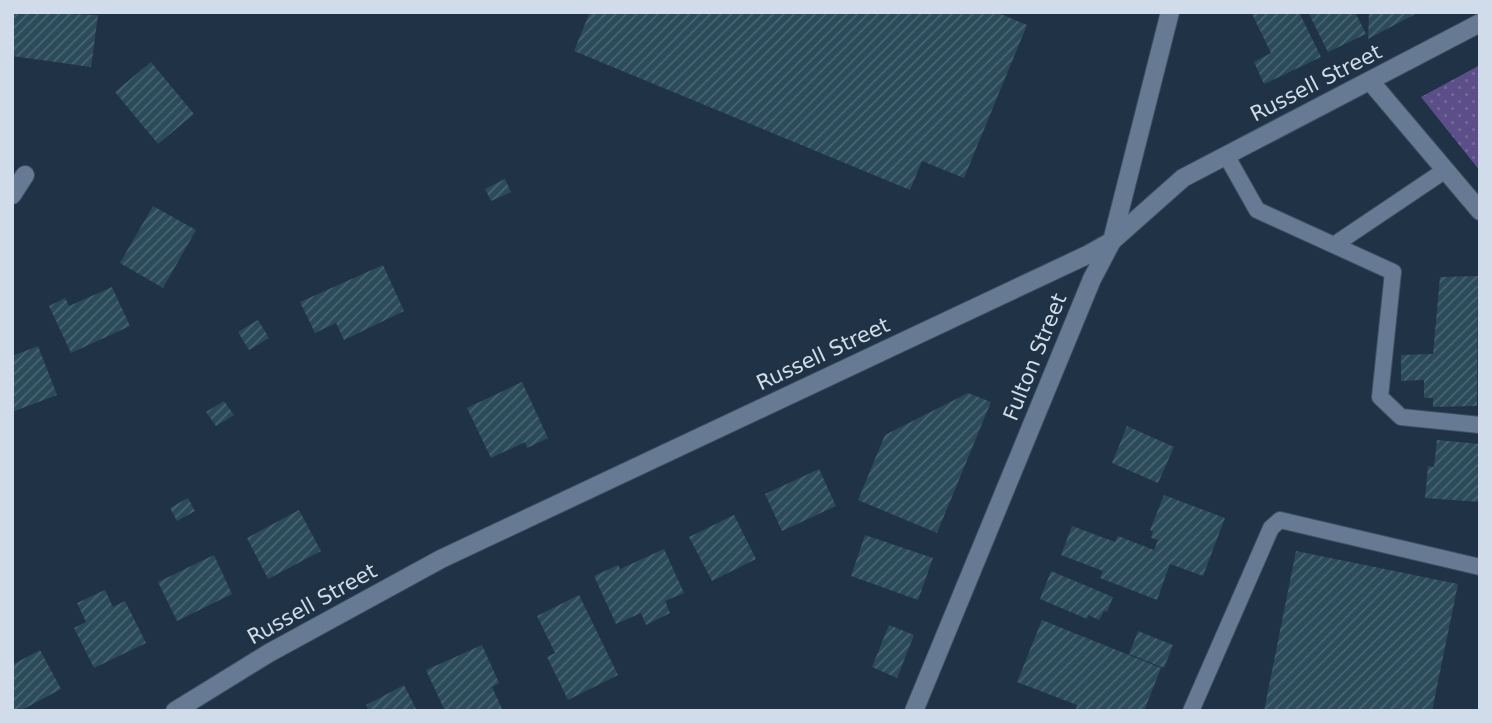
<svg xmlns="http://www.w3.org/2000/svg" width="1492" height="723" viewBox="0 0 1492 723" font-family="'DejaVu Sans',sans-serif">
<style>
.garden{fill:url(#garden-dots)}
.building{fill:url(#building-hatch)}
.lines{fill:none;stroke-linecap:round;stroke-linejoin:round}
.service-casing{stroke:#3f5061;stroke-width:18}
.minor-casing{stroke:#3f5061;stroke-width:20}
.service{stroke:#667b93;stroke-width:16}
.minor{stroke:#667b93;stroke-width:18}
.labels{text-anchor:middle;stroke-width:5;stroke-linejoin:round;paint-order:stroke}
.street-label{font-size:21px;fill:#d0dce9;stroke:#1f3246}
</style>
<defs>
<pattern id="garden-dots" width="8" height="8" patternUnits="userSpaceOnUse" patternTransform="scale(1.75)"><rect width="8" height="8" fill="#5c4e88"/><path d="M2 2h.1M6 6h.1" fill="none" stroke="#726799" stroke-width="1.8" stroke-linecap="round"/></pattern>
<pattern id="building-hatch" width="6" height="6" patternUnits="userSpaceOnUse" patternTransform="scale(1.75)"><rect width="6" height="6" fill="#2c4b5a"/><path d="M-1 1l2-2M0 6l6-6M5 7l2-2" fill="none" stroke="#4a6472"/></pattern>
</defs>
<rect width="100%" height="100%" fill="#1f3246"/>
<path class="garden" d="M 1480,65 L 1480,171 L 1421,97 Z"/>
<g class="building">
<path d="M 12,12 L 98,15 L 91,67 L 12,56 Z"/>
<path d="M 590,12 L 996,12 L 1027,25 L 964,178 L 922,161 L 910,190 L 574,51 Z"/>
<path d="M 1251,12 L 1299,12 L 1321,57 L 1264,84 L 1254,62 L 1271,53 Z"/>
<path d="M 1308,12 L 1355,12 L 1366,34 L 1328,52 Z"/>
<path d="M 1369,12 L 1419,12 L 1368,39 Z"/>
<path d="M 151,62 L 194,114 L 158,144 L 115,92 Z"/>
<path d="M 505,179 L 511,192 L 491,201 L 485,189 Z"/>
<path d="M 153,206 L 196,230 L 163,288 L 120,263 Z"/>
<path d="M 383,265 L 404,311 L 344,340 L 336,323 L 315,333 L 300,302 Z"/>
<path d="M 1478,276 L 1477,406 L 1433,407 L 1433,398 L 1424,398 L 1424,380 L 1401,381 L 1401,355 L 1433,354 L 1440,277 Z"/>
<path d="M 112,287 L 130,326 L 71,353 L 49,306 L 65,298 L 69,306 Z"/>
<path d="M 258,320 L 269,338 L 249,350 L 238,332 Z"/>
<path d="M 38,346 L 57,395 L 12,412 L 12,356 Z"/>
<path d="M 522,382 L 548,438 L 527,448 L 525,442 L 491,458 L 467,408 Z"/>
<path d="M 968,393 L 991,402 L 937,533 L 858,500 L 885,435 Z"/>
<path d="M 224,401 L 234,415 L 216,426 L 206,412 Z"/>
<path d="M 1127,426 L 1174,447 L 1158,483 L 1112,463 Z"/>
<path d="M 1437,440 L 1480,444 L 1480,502 L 1425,498 L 1428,466 L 1434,467 Z"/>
<path d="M 819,469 L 836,506 L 782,531 L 765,494 Z"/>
<path d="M 1164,495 L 1225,518 L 1203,576 L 1170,564 L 1157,600 L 1100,578 L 1103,571 L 1061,555 L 1072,526 L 1115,542 L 1118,536 L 1154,550 L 1158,540 L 1151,538 L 1153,532 L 1150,530 Z"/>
<path d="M 188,498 L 195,511 L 177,521 L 170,508 Z"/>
<path d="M 299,510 L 321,551 L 268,579 L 247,538 Z"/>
<path d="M 734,515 L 756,559 L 712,581 L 689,537 Z"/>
<path d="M 865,535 L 933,558 L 918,600 L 851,576 Z"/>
<path d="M 664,549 L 684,593 L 665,601 L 670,613 L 646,625 L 641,613 L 616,624 L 594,576 L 618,565 L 620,569 Z"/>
<path d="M 1296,551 L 1458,584 L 1432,711 L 1264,711 Z"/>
<path d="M 214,555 L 232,594 L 177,621 L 158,582 Z"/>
<path d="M 1051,571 L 1113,597 L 1107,612 L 1104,611 L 1099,620 L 1088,615 L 1087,619 L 1040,599 Z"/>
<path d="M 105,590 L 113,607 L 125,601 L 146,643 L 94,668 L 74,628 L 86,622 L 77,603 Z"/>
<path d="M 579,595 L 618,675 L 568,700 L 547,657 L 555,653 L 537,616 Z"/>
<path d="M 1042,620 L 1161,668 L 1144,711 L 1075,711 L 1077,705 L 1017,682 Z"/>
<path d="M 889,625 L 914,635 L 897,678 L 872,667 Z"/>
<path d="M 1138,631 L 1173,645 L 1164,668 L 1129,654 Z"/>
<path d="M 482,645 L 499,683 L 492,687 L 503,711 L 445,711 L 426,670 Z"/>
<path d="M 40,650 L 61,689 L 20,711 L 12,711 L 12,665 Z"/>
<path d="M 404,685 L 417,711 L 369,711 L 366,705 Z"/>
</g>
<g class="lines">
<defs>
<g id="service">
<path d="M 1226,155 L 1257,210 L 1393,272 L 1380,397 L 1401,417 L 1480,425"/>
<path d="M 1334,245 L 1444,171"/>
<path d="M 1191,711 L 1271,528 L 1280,520 L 1480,567"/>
</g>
<g id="minor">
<path d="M 1370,81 L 1480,211"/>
<path d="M 12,195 L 25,175"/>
<path d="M 175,711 L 269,653 L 441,559 L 1087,255 L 1112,241 L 1183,178 L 1480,23"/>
<path d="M 914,711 L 1092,279 L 1112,241 L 1170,12"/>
</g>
</defs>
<use href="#service" class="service-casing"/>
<use href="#minor" class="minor-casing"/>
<use href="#service" class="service"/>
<use href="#minor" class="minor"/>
</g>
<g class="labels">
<g class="street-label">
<text transform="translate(1316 83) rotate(-27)" y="7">Russell Street</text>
<text transform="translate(823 354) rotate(-25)" y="7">Russell Street</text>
<text transform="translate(1035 357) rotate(-68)" y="7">Fulton Street</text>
<text transform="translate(312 604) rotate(-29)" y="7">Russell Street</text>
</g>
</g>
<rect width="1492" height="723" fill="none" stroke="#d0dce9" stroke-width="28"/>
</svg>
